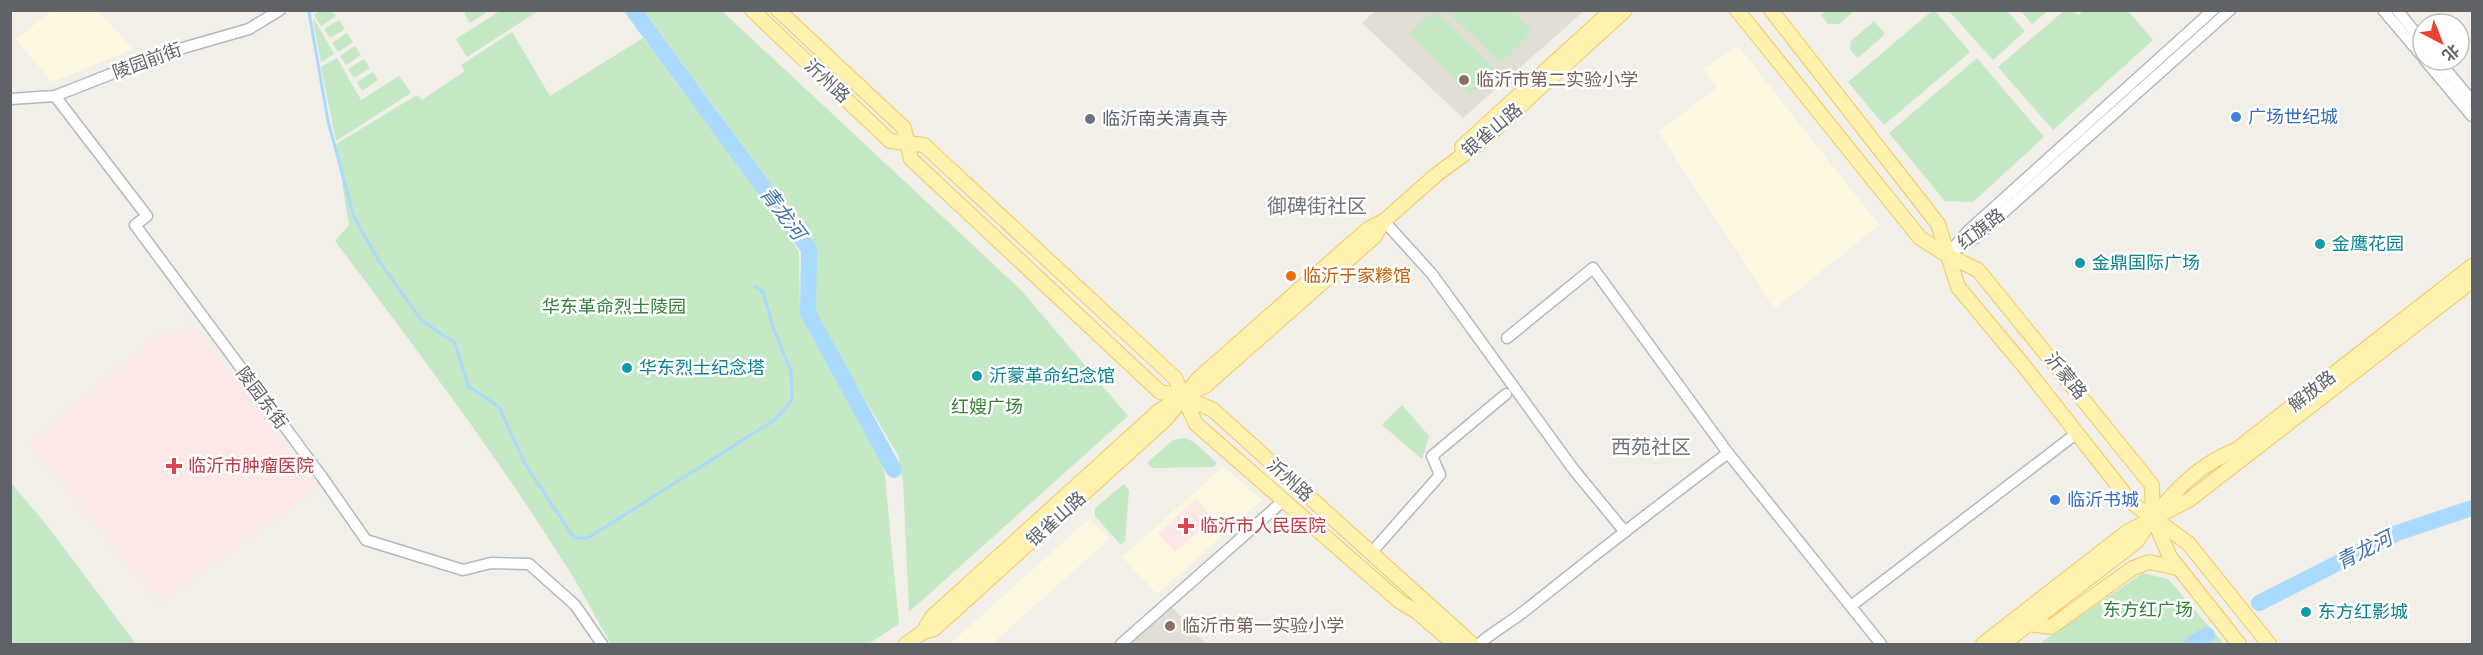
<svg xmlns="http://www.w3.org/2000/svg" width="2483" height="655" viewBox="0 0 2483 655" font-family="'Noto Sans','Noto Sans SC',sans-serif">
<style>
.commercial{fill:#fef7e0}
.education{fill:#e1ded6}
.medical{fill:#fce8e6}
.green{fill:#c5e8c5}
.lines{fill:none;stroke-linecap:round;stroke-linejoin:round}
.stream{stroke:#aadaff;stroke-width:3}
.river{stroke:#aadaff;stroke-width:16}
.minor-casing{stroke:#b5b8bc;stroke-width:13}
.major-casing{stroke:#f2c960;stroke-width:16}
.minor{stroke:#fff;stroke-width:10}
.major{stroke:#fff2af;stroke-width:14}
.education-dot{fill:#8d6e63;stroke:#fff;stroke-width:2}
.shop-dot{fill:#3f7fe0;stroke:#fff;stroke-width:2}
.worship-dot{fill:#6b7280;stroke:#fff;stroke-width:2}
.culture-dot{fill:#0f9aa8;stroke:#fff;stroke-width:2}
.food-dot{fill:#e8710a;stroke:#fff;stroke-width:2}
.health-dot{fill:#e0444e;stroke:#fff;stroke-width:2}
.labels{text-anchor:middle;stroke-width:5;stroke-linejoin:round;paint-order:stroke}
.street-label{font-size:18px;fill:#5f6368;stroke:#fff}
.education-label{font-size:18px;fill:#785e54;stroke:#fff;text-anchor:start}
.shop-label{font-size:18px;fill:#366cbe;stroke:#fff;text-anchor:start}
.worship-label{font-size:18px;fill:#5b616d;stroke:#fff;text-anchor:start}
.culture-label{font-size:18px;fill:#0d838f;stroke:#fff;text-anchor:start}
.food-label{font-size:18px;fill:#c56008;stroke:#fff;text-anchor:start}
.park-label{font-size:18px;fill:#348238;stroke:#fff}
.health-label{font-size:18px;fill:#be3a42;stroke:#fff;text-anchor:start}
.neighbourhood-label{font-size:20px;fill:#70757a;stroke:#fff}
.water-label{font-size:20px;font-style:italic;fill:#4174aa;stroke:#fff}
</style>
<rect width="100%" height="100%" fill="#f1efe8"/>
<g class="commercial">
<path d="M 54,10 L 98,11 L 133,49 L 52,82 L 16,39 Z"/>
<path d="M 1738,46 L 1879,225 L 1774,309 L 1659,132 L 1717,87 L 1704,69 Z"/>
<path d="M 1223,467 L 1262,500 L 1157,594 L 1122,557 Z"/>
<path d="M 1090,518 L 1109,539 L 992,644 L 950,644 Z"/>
</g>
<g class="education">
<path d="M 1375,11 L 1584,11 L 1463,118 L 1362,23 Z"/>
<path d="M 1172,607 L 1206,644 L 1129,644 Z"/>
</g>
<g class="medical">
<path d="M 193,327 L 246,391 L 318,488 L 159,603 L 29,444 L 158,335 Z"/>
<path d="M 1196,499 L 1213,519 L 1175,552 L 1158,533 Z"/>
</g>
<g class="green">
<path d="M 321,10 L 332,11 L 336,16 L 321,26 L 314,15 Z"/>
<path d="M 469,10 L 485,11 L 486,13 L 470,23 L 464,13 Z"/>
<path d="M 2065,10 L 2073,11 L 2078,15 L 2084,11 L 2128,11 L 2153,40 L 2053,130 L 1998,67 Z"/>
<path d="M 500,11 L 538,11 L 467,57 L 456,39 Z"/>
<path d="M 644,11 L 722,11 L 1021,290 L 1128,416 L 909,612 L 903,481 L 898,455 L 813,312 L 817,247 L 795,211 L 783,200 Z"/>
<path d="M 1433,11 L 1436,11 L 1495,69 L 1470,94 L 1409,34 Z"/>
<path d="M 1447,11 L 1511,11 L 1532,31 L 1501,63 Z"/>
<path d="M 1826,11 L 1826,10 L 1854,11 L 1839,24 L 1828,24 L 1821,15 Z"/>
<path d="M 1932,11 L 1935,11 L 1970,52 L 1884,125 L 1848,82 Z"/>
<path d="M 1949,11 L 2007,11 L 2025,31 L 1993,60 Z"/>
<path d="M 2021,11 L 2048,11 L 2032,24 Z"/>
<path d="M 314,19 L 334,54 L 321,62 L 313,20 Z"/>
<path d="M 339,20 L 345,29 L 330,38 L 324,29 Z"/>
<path d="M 1874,21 L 1885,34 L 1858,58 L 1850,50 L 1851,41 Z"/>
<path d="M 512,32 L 550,96 L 643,38 L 780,221 L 799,252 L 800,315 L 884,467 L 899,624 L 868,644 L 611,644 C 595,617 581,588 563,561 C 493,450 414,346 335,241 L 349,225 L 336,144 L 417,95 L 422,100 L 465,71 L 461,65 Z"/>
<path d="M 347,33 L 353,42 L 338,52 L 332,43 Z"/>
<path d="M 355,46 L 361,55 L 346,65 L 340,56 Z"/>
<path d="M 337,58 L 361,100 L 399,76 L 411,93 L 336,141 L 321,67 Z"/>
<path d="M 1977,58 L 2044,137 L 1973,202 L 1945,201 L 1889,133 Z"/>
<path d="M 364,59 L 370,68 L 354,78 L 348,69 Z"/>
<path d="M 373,72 L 378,80 L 362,91 L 357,82 Z"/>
<path d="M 1402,405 L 1429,436 L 1422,459 L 1382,425 Z"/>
<path d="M 1185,438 L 1194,442 L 1217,463 L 1213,467 L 1152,468 L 1147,463 L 1173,440 Z"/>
<path d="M 10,482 L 45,523 L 136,644 L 11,644 Z"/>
<path d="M 1124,484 L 1129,491 L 1125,541 L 1121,545 L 1095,516 L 1095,508 Z"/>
<path d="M 2143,573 L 2168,579 L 2224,644 L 2034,644 L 2039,644 Z"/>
</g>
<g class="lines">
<path class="stream" d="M 312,10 L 309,12 L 328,121 L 354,217 L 379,261 L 422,321 L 455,343 L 468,386 L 499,407 L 525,464 L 574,538 L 588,538 L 776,419 L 792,400 L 791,371 L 773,327 L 763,292 L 755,286"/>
<g class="river">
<path d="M 633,10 L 809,249 L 808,313 L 894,470"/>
<path d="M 2259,603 L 2397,533 L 2472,508"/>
<path d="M 2192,644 L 2207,635"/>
</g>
<defs>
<g id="minor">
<path d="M 2383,10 L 2423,57"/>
<path d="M 2397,10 L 2423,42"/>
<path d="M 2425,60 L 2472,116"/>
<path d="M 2438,60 L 2472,101"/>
<path d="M 55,96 L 147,216 L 135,225 L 322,477 L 366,540 L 463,570 L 491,563 L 529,564 L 575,605 L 602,644"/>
<path d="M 10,99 L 55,96 L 162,54 L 249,29 L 280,10"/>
<path d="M 1384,221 L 1432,274 L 1574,470 L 1625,532"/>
<path d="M 1954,247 L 1968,231 L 2213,10"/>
<path d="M 1947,255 L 1975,238 L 2230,10"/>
<path d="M 1507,338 L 1593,268 L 1728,453"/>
<path d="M 1371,553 L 1440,475 L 1432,456 L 1506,394"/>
<path d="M 1851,606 L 2077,433"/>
<path d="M 1121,644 L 1283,501"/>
<path d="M 1479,644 C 1494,631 1511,622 1527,609 C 1593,556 1660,504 1728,453 L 1881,644"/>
</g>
<g id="major">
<path d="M 752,10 L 890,141 L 924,145 L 1175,378 L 1196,424 L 1399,601 L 1416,611 L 1454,644"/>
<path d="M 778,10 L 904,128 L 911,159 L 1160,392 L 1182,396 L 1213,410 L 1472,644"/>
<path d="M 1737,10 L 1920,238 L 1947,255 L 1978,270 L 2152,485 L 2153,518 L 2170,557 L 2239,644"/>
<path d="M 1771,10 L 1938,224 L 1958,287 L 2024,366 L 2131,502 L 2188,543 L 2269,644"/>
<path d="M 1462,147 L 1612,10"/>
<path d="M 2236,450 L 2472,266"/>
<path d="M 2156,514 C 2179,486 2202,463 2236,450"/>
<path d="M 2029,624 L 2051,627 L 2133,568 L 2149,562 L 2177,568"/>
<path d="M 923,632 L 932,617 L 1159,411 L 1182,396 L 1205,386 L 1374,237 L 1384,221 L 1436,175 L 1483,140 L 1625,10"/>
<path d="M 906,644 L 923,632 L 934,629 L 1167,418 L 1198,379 L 1368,229 L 1382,222"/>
<path d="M 1983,644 L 2127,532 L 2189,500 L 2472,281"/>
<path d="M 2003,644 L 2136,542 L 2152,519"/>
</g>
</defs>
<use href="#minor" class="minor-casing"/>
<use href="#major" class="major-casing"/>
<use href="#minor" class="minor"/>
<use href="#major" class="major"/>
</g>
<g class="education-dot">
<circle cx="1464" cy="80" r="6"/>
<circle cx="1170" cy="626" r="6"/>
</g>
<g class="shop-dot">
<circle cx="2236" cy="117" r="6"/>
<circle cx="2055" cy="500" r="6"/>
</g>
<circle class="worship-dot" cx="1090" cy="119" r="6"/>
<g class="culture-dot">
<circle cx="2320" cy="244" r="6"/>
<circle cx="2080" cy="263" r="6"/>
<circle cx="627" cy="368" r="6"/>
<circle cx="977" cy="376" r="6"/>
<circle cx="2306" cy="612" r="6"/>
</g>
<circle class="food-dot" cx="1291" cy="276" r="6"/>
<g class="health-dot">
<path d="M171 457h6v6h6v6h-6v6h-6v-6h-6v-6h6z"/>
<path d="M1183 517h6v6h6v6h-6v6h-6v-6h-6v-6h6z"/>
</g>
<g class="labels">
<g class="street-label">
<text transform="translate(147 61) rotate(-20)" y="6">陵园前街</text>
<text transform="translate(827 81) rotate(43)" y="6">沂州路</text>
<text transform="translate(1492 130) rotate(-40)" y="6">银雀山路</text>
<text transform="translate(1981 229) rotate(-38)" y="6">红旗路</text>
<text transform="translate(2066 376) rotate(51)" y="6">沂蒙路</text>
<text transform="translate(2312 391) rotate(-38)" y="6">解放路</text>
<text transform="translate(262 398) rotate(53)" y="6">陵园东街</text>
<text transform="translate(1290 480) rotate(42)" y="6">沂州路</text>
<text transform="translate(1056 519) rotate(-42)" y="6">银雀山路</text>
</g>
<g class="education-label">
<text x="1476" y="86">临沂市第二实验小学</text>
<text x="1182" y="632">临沂市第一实验小学</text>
</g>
<g class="shop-label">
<text x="2248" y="123">广场世纪城</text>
<text x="2067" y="506">临沂书城</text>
</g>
<g class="worship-label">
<text x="1102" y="125">临沂南关清真寺</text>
</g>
<g class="culture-label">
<text x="2332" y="250">金鹰花园</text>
<text x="2092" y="269">金鼎国际广场</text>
<text x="639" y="374">华东烈士纪念塔</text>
<text x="989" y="382">沂蒙革命纪念馆</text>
<text x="2318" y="618">东方红影城</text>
</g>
<g class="food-label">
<text x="1303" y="282">临沂于家糁馆</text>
</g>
<g class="park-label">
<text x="614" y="313">华东革命烈士陵园</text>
<text x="987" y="413">红嫂广场</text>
<text x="2148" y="616">东方红广场</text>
</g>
<g class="health-label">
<text x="188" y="472">临沂市肿瘤医院</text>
<text x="1200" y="532">临沂市人民医院</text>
</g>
<g class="neighbourhood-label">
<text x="1317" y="213">御碑街社区</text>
<text x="1651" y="454">西苑社区</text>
</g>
<g class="water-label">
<text transform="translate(783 213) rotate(53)" y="7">青龙河</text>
<text transform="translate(2364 550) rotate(-27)" y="7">青龙河</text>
</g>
</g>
<rect width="2483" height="655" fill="none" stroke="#5f6368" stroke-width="24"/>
<g transform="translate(2441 42) rotate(138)"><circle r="28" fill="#ffffff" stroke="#bfc1c3" stroke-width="1.5"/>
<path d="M0-4.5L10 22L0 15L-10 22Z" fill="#ea4335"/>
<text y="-9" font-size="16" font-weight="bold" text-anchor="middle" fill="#5f6368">北</text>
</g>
</svg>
